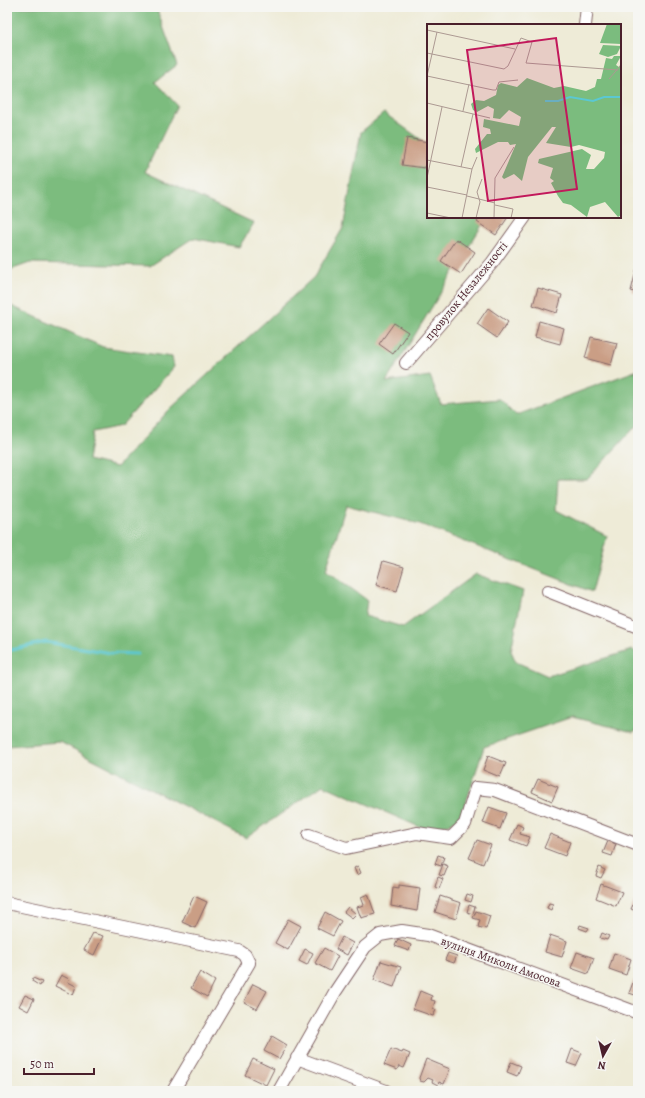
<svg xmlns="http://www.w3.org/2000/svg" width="645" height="1098" viewBox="0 0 645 1098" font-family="Alegreya,serif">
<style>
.forest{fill:#7bbc7e;stroke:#626e54}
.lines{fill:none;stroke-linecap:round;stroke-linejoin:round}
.stream{stroke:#5bc8d2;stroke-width:3}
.building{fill:#ca9e85}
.minor-casing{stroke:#836667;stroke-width:14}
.minor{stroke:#fff;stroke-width:12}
.labels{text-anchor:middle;stroke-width:3;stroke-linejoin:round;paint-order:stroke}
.street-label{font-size:12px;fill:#4a1f2b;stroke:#f6f6f2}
.inset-river{fill:none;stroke:#5bc8d2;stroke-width:2}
.inset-road{fill:none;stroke:#ac9992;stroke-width:1}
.view{fill:#c2185b;fill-opacity:0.15;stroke:#c2185b;stroke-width:2}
.inset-edge{fill:none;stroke:#4a1f2b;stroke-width:2}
</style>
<rect width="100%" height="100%" fill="#f6f6f2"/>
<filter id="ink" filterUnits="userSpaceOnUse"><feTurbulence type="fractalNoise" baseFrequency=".025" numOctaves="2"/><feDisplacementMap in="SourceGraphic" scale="8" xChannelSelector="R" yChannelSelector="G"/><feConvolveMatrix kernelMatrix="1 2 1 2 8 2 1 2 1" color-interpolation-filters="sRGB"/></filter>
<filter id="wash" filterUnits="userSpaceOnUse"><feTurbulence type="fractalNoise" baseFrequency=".012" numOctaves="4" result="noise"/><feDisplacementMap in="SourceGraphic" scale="16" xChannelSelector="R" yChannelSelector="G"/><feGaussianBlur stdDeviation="0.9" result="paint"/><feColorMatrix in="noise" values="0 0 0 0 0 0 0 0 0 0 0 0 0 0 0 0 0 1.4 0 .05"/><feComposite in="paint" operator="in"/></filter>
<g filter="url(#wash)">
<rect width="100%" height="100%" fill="#eeebd7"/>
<g class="forest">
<path d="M 7,7 L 156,7 L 177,65 L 155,82 L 177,105 L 145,172 L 254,223 L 239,247 L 193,238 L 150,266 L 30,263 L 7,271 Z"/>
<path d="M 384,113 L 423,141 L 428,164 L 428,217 L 487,217 L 386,382 L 430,376 L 441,404 L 500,399 L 516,415 L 638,370 L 638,424 L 587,479 L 558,479 L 556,510 L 607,536 L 592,592 L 420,524 L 346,505 L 326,570 L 367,600 L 365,616 L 403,627 L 476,574 L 523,591 L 511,651 L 516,662 L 548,676 L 632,650 L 638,653 L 638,729 L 633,732 L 572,717 L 484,747 L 461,818 L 431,832 L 323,785 L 246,838 L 60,742 L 7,746 L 7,304 L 103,347 L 172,357 L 174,367 L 121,426 L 93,432 L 88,460 L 117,467 L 169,410 L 314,277 L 343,228 L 361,132 Z"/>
</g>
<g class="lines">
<path class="stream" d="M 7,651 L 46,642 L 111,653 L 138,654"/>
</g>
<g id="blocks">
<g class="building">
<path d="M 407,138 L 428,142 L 425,168 L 402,165 Z"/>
<path d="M 480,217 L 508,217 L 496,235 L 477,222 Z"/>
<path d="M 456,239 L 475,252 L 461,274 L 441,261 Z"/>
<path d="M 637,267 L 638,267 L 638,293 L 631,291 Z"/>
<path d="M 538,288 L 562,295 L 557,313 L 533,305 Z"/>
<path d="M 488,308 L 508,322 L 497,338 L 477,324 Z"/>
<path d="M 539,321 L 564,328 L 560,344 L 535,337 Z"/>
<path d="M 394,323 L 408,332 L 393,354 L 379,344 Z"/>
<path d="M 591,337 L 617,343 L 611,365 L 585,358 Z"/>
<path d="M 383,561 L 404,567 L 397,591 L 376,585 Z"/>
<path d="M 488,756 L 506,763 L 500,777 L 483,770 Z"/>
<path d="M 538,779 L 558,787 L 552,801 L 532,792 Z"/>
<path d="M 489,807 L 506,813 L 500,829 L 483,823 Z"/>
<path d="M 517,824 L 523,827 L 520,834 L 530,837 L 526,846 L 510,840 Z"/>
<path d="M 550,834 L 570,842 L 565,856 L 544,848 Z"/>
<path d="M 477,840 L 491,845 L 483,864 L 469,858 Z"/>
<path d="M 608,841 L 616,844 L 612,856 L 603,853 Z"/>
<path d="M 438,855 L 444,857 L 441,866 L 435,864 Z"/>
<path d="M 443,864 L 448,866 L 444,876 L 439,875 Z"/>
<path d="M 358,866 L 361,873 L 357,875 L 354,868 Z"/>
<path d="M 599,867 L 605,870 L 601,878 L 596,876 Z"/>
<path d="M 438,877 L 443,879 L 439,889 L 435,887 Z"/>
<path d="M 601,884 L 622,892 L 616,906 L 596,898 Z"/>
<path d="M 399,885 L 420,888 L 417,911 L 391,906 L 393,887 L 399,888 Z"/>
<path d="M 368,894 L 375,914 L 361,918 L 357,907 L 364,905 L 361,897 Z"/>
<path d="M 467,894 L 473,896 L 471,902 L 465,900 Z"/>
<path d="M 194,896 L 207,902 L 195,928 L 182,922 Z"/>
<path d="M 440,896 L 461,903 L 456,919 L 435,912 Z"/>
<path d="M 637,896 L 638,896 L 638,912 L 631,909 Z"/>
<path d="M 549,903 L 553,904 L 551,910 L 547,908 Z"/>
<path d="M 469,905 L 475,907 L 473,914 L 467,912 Z"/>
<path d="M 348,907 L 356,914 L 352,918 L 344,912 Z"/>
<path d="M 476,911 L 490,916 L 486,929 L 478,927 L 480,920 L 473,918 Z"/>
<path d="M 325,912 L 341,921 L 333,936 L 317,928 Z"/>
<path d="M 288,919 L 301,926 L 288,950 L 275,943 Z"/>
<path d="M 580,925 L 589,928 L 587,931 L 579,928 Z"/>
<path d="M 93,933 L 103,936 L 94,955 L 84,950 Z"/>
<path d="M 602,933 L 609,936 L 607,940 L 600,938 Z"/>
<path d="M 550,935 L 567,941 L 562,957 L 545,952 Z"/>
<path d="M 342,937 L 353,943 L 347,955 L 336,949 Z"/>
<path d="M 398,939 L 411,945 L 409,951 L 395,946 Z"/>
<path d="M 324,948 L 338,956 L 330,971 L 315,963 Z"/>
<path d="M 305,949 L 313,953 L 307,965 L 299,961 Z"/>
<path d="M 577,952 L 594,958 L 588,974 L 571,968 Z"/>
<path d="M 448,953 L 457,956 L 454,963 L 445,960 Z"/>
<path d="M 614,953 L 631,959 L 626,975 L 609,969 Z"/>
<path d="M 381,961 L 401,967 L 394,987 L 374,980 Z"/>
<path d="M 200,972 L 215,981 L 207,997 L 191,988 Z"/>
<path d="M 61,975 L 69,979 L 68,982 L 76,986 L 73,995 L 55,986 Z"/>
<path d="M 33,978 L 42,982 L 40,986 L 32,981 Z"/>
<path d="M 634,980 L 638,982 L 638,996 L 629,993 Z"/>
<path d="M 253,984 L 267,991 L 257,1009 L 244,1002 Z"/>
<path d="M 420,991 L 432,996 L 431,1000 L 435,1001 L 433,1008 L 436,1010 L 433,1016 L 413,1009 Z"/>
<path d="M 25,995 L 34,999 L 28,1011 L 19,1006 Z"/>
<path d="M 272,1036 L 287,1045 L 279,1059 L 264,1051 Z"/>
<path d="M 391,1049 L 402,1053 L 403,1051 L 410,1054 L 404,1068 L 399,1066 L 397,1070 L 384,1065 Z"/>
<path d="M 572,1049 L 582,1053 L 576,1066 L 567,1063 Z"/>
<path d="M 253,1059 L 274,1069 L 266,1085 L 245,1075 Z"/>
<path d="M 426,1059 L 450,1069 L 444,1084 L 439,1082 L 438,1085 L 432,1082 L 433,1080 L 428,1078 L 424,1082 L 420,1081 L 419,1078 Z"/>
<path d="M 511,1062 L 521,1066 L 517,1076 L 507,1072 Z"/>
</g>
</g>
</g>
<g filter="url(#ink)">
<use href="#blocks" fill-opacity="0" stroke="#836667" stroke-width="1"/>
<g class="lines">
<defs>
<g id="minor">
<path d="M 585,25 L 587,7"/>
<path d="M 406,363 L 492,263 L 525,217"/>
<path d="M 548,591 L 638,627"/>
<path d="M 309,835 L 346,848 L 417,833 L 451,838 L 465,824 L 476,788 L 495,790 L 638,845"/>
<path d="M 7,903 L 239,951 L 245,955 L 249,963 L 173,1091"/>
<path d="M 297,1058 L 386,1091"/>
<path d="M 279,1091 L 335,992 L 365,947 L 380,935 L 402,931 L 428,935 L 638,1013"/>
</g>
</defs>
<use href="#minor" class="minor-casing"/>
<use href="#minor" class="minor"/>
</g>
</g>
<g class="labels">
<g class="street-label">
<text transform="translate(466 291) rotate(-51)" y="4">провулок Незалежності</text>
<text transform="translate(501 962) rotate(20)" y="4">вулиця Миколи Амосова</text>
</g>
</g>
<g transform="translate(427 24)">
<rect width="194" height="194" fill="#eeebd7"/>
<path d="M 180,0 L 194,0 L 194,20 L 173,19 ZM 176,21 L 194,22 L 190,30 L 181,33 L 172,30 ZM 187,32 L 194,32 L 189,41 L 192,43 L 194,39 L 194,191 L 191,193 L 178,178 L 163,183 L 160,193 L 144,181 L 136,179 L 131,172 L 124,159 L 127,157 L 123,154 L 126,144 L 111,139 L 112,135 L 155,125 L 164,131 L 159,145 L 167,145 L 177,134 L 178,128 L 152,121 L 144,123 L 119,119 L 129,103 L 125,103 L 101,133 L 95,157 L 87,150 L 77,155 L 75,153 L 89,120 L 83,121 L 81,118 L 71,118 L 49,129 L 48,125 L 60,110 L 64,110 L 63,105 L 56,103 L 57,95 L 92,102 L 94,93 L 82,86 L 73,95 L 66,94 L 67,85 L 61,82 L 50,88 L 46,86 L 44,80 L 49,76 L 57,77 L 69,71 L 71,61 L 74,59 L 90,63 L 100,54 L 127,64 L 137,62 L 159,67 L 168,63 L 170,55 L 174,55 L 179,34 L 185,35 Z" fill="#7bbc7e"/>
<path class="inset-river" d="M 118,77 L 131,77 L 143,73 L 166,77 L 177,73 L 194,73"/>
<path class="inset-road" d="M 0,6 L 88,25M 0,29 L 77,45 L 81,42 L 94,14 L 105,18 L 99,39 L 191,46M 0,52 L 66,66 L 69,66 L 72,58 L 91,56M 0,52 L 10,8M 182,55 L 194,41M 0,79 L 63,94M 36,87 L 42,60M 0,136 L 45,145M 34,143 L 46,90M 0,154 L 15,83M 0,163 L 40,171M 40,172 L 68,179M 68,181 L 86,185 L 84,194M 0,189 L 24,194M 35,194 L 45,145 L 50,133M 49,194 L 53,178 L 50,168 L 55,155M 67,194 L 68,154 L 87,123"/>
<path class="view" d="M 129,14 L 150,165 L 61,177 L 40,26 Z"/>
<rect width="194" height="194" class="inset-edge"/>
</g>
<rect width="645" height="1098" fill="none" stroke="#f6f6f2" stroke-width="24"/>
<g transform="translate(603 1056) rotate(188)" stroke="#f6f6f2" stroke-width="3" paint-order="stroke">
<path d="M0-3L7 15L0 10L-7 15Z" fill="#4a1f2b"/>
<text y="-6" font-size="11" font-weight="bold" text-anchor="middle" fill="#4a1f2b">N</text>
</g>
<path d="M24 1068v6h70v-6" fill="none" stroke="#4a1f2b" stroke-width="2"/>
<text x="30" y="1068" font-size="12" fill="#4a1f2b" stroke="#f6f6f2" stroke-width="3" paint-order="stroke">50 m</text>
</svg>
